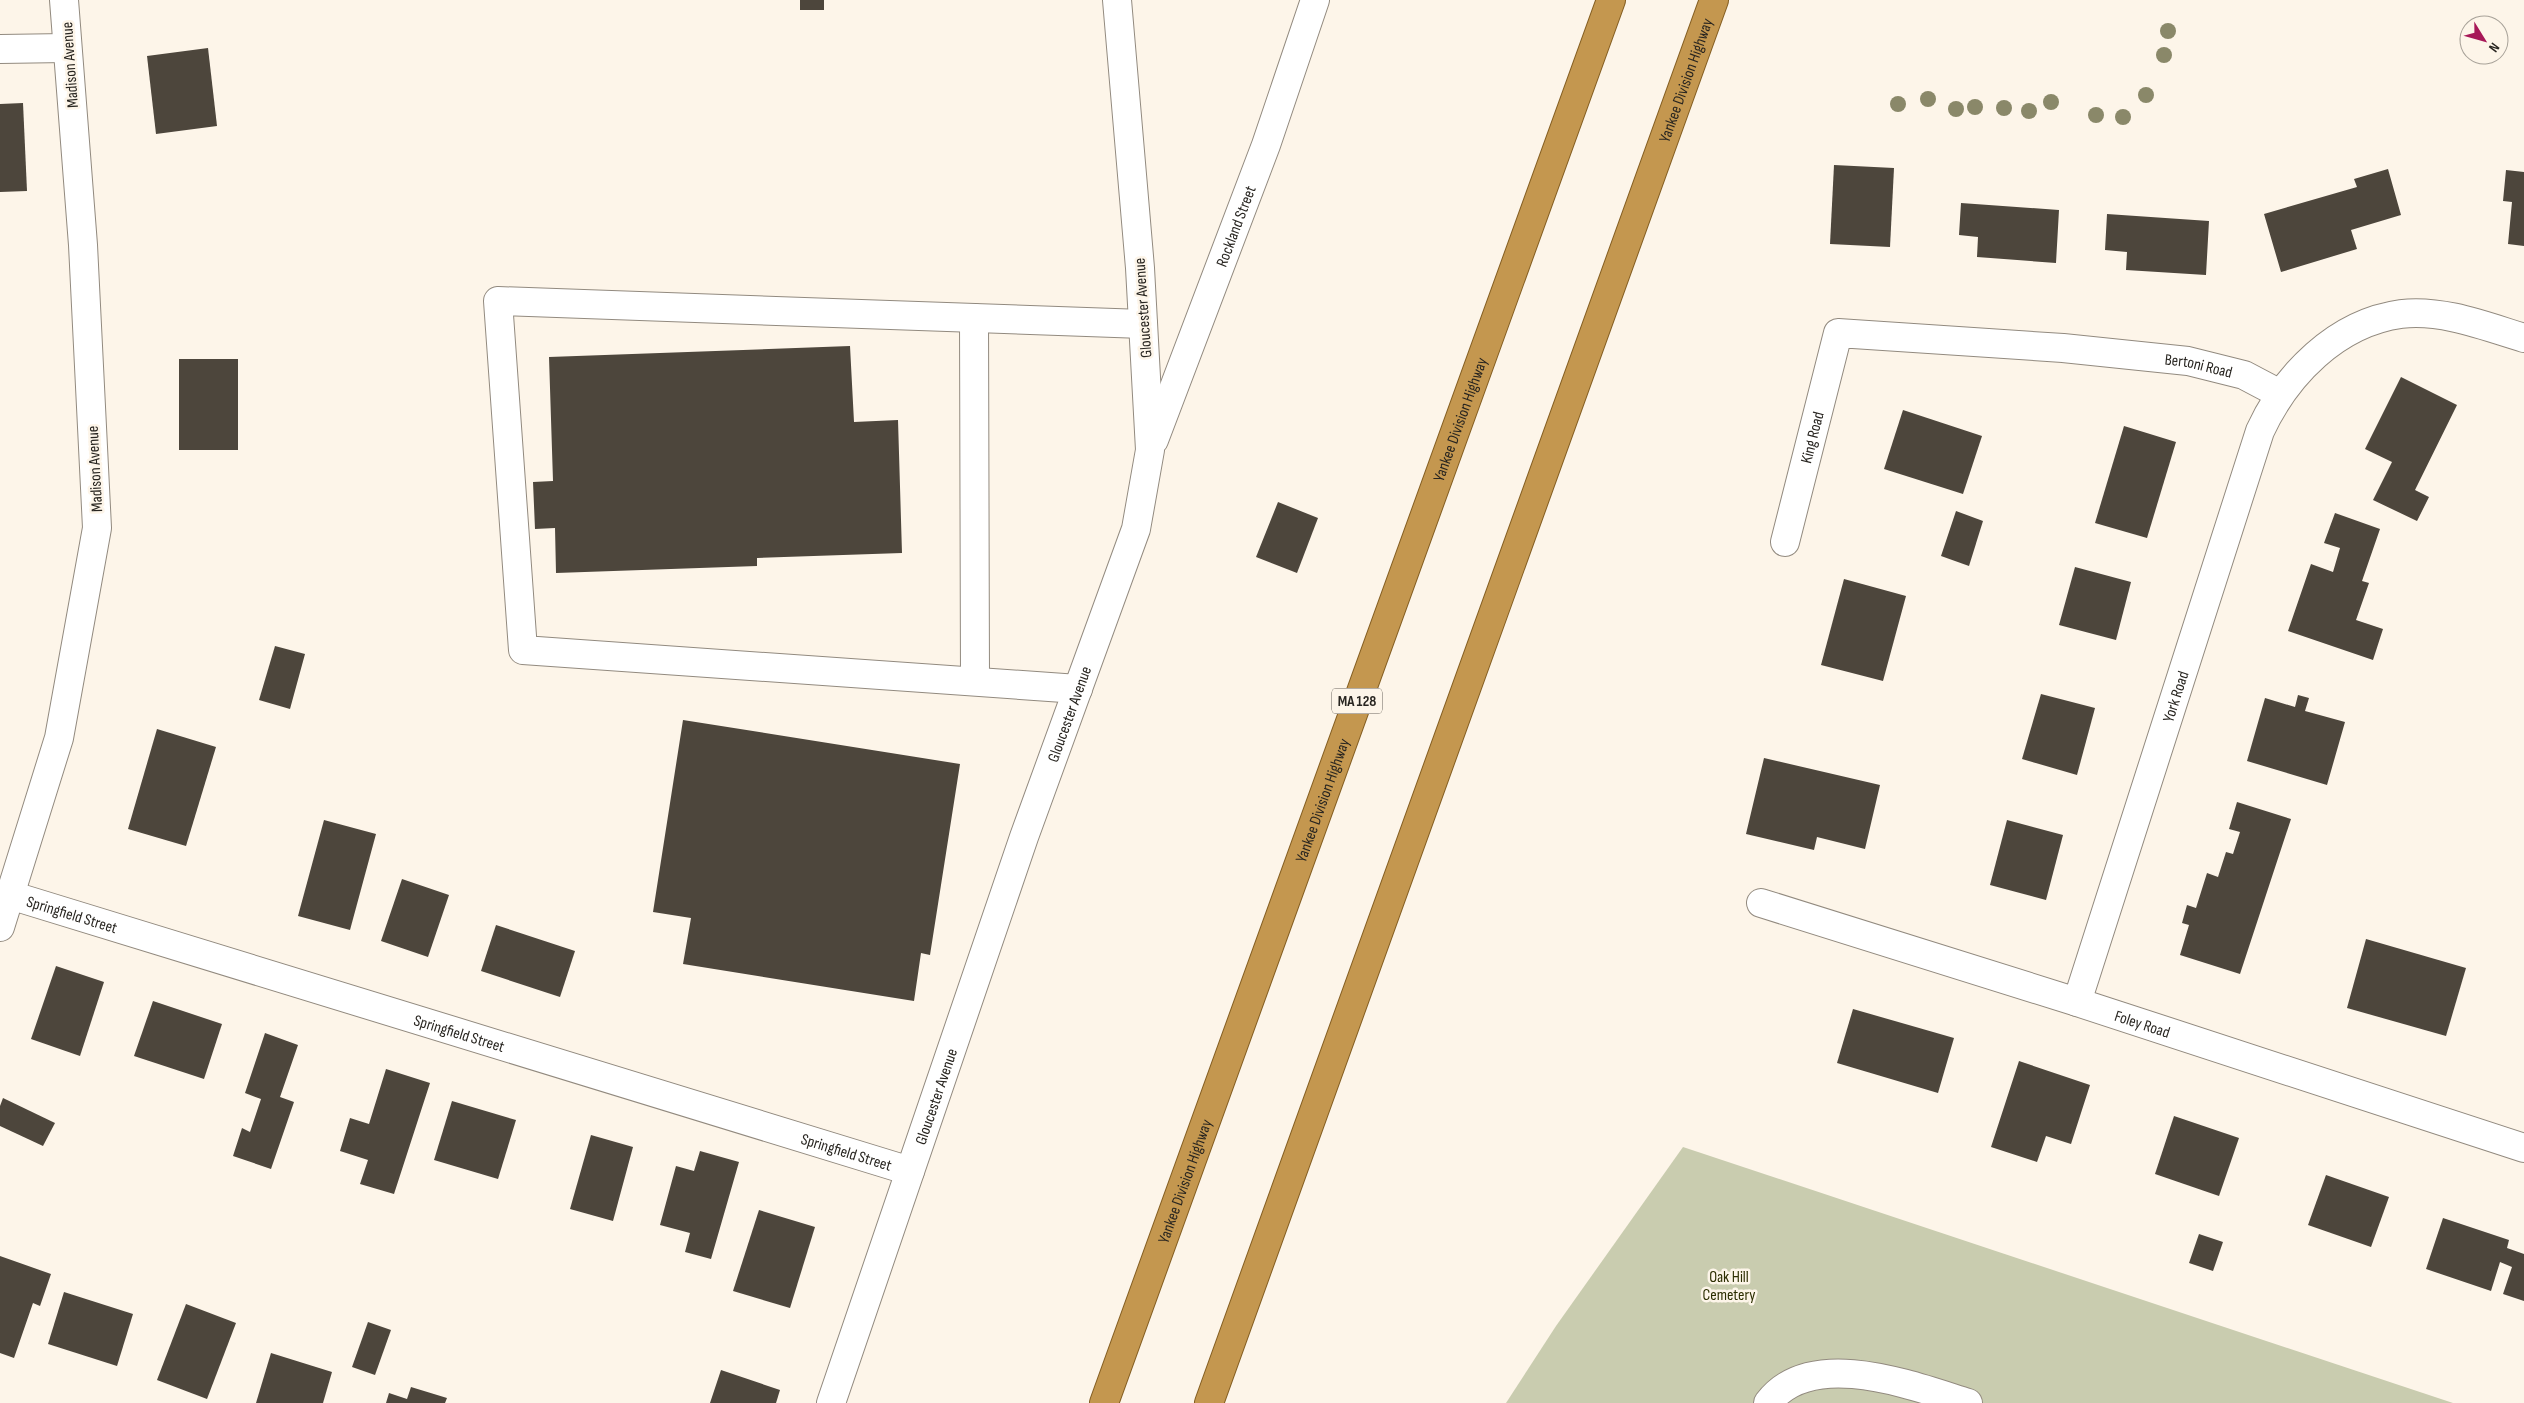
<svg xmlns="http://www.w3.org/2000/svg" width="2524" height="1403" viewBox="0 0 2524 1403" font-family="'Sofia Sans Condensed',sans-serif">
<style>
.green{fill:#c9ccaf}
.building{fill:#4d463c}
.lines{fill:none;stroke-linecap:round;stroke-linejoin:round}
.service-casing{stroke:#928a7f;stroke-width:30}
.minor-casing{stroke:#928a7f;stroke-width:30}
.trunk-casing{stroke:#845e22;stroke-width:30}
.service{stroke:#fff;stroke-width:28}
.minor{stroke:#fff;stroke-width:28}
.trunk{stroke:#c4974f;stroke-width:28}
.tree{fill:#8a8869}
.labels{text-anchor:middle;stroke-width:5;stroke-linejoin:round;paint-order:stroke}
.shield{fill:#fdf5e9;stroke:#68635c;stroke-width:1}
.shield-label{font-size:15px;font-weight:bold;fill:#282520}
.street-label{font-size:16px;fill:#282520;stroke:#fdf5e9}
.park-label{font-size:16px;fill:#2c2e01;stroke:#fdf5e9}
</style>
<rect width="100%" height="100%" fill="#fdf5e9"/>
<path class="green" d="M 1683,1147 L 2453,1403 L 1506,1403 L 1556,1326 Z"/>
<g class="building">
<rect x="800" y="0" width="24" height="10"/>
<path d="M 208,48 L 217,126 L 156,134 L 147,56 Z"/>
<path d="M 23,103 L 27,191 L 0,192 L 0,104 Z"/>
<path d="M 1834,165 L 1894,168 L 1890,247 L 1830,244 Z"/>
<path d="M 2388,169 L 2401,215 L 2351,230 L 2357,249 L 2281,272 L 2264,214 L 2357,187 L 2354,179 Z"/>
<path d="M 2506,170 L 2524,172 L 2524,246 L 2508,244 L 2512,202 L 2503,201 Z"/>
<path d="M 1961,203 L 2059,210 L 2056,263 L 1977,257 L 1978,237 L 1959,235 Z"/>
<path d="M 2107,214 L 2209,221 L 2206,275 L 2126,270 L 2127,252 L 2105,250 Z"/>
<path d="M 850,346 L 854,422 L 898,420 L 902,553 L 757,558 L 757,566 L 556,573 L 555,528 L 535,529 L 533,482 L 553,481 L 549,357 Z"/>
<rect x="179" y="359" width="59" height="91"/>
<path d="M 2401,377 L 2457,405 L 2415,490 L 2429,497 L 2417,521 L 2373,500 L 2392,462 L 2365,449 Z"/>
<path d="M 1903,410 L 1982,436 L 1963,494 L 1884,469 Z"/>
<path d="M 2124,426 L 2176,442 L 2147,538 L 2095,523 Z"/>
<path d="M 1278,502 L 1318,518 L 1297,573 L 1256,557 Z"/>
<path d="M 1956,511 L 1983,521 L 1969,566 L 1941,556 Z"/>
<path d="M 2335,513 L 2380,529 L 2362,581 L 2369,583 L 2356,620 L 2383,629 L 2373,660 L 2288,631 L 2311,564 L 2333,572 L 2340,548 L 2324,543 Z"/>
<path d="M 2075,567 L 2131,582 L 2116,640 L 2059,625 Z"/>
<path d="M 1844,579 L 1906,596 L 1883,681 L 1821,665 Z"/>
<path d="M 275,646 L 305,654 L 290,709 L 259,700 Z"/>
<path d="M 2041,694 L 2095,708 L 2077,775 L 2022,759 Z"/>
<path d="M 2298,695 L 2309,698 L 2305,711 L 2345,722 L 2327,785 L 2247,761 L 2265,698 L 2295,707 Z"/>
<path d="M 683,720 L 960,764 L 930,955 L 921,953 L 914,1001 L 683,964 L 691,918 L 653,912 Z"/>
<path d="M 157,729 L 216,747 L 186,846 L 128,829 Z"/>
<path d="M 1764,758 L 1880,785 L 1865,849 L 1817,837 L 1814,850 L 1746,834 Z"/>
<path d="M 2237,802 L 2291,819 L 2240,974 L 2180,955 L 2189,925 L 2182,923 L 2187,905 L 2196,908 L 2207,873 L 2218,877 L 2226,852 L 2233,854 L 2240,832 L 2229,829 Z"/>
<path d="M 324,820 L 376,834 L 350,930 L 298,916 Z"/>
<path d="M 2007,820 L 2063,835 L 2046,900 L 1990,885 Z"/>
<path d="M 402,879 L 449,895 L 428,957 L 381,941 Z"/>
<path d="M 496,925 L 575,951 L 560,997 L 481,971 Z"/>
<path d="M 2366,939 L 2466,968 L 2446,1036 L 2347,1008 Z"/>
<path d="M 56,966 L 104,982 L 80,1056 L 31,1039 Z"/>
<path d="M 153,1001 L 222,1024 L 204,1079 L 134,1056 Z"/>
<path d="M 1853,1009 L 1954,1038 L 1938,1093 L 1837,1063 Z"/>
<path d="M 265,1033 L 298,1045 L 280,1097 L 294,1102 L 271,1169 L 233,1156 L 242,1128 L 250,1132 L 261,1099 L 245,1093 Z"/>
<path d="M 2019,1061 L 2090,1085 L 2071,1144 L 2046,1136 L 2037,1162 L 1991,1147 Z"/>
<path d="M 386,1069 L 430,1083 L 394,1194 L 360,1184 L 368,1160 L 340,1151 L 350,1118 L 369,1124 Z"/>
<path d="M 3,1098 L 55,1123 L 43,1146 L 0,1126 L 0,1106 Z"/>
<path d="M 452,1101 L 516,1120 L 498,1179 L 434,1160 Z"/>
<path d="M 2174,1116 L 2239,1138 L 2219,1196 L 2155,1174 Z"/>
<path d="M 591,1135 L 633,1147 L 613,1221 L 570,1209 Z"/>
<path d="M 700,1151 L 739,1162 L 711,1259 L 685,1252 L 690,1233 L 660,1225 L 676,1166 L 694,1171 Z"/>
<path d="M 2326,1175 L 2389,1197 L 2371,1247 L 2308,1225 Z"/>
<path d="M 759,1210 L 815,1227 L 790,1308 L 733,1291 Z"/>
<path d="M 2443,1218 L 2509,1240 L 2507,1248 L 2524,1254 L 2524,1301 L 2503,1294 L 2512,1267 L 2500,1262 L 2491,1291 L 2426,1269 Z"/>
<path d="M 2199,1234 L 2223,1242 L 2213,1271 L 2189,1263 Z"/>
<path d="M 0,1256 L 51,1274 L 40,1306 L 33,1303 L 14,1358 L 0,1353 Z"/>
<path d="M 64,1292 L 133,1314 L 117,1366 L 48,1344 Z"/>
<path d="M 186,1304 L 236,1323 L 207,1399 L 157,1380 Z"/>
<path d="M 368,1322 L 391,1330 L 375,1375 L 352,1367 Z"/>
<path d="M 271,1353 L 332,1372 L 323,1403 L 256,1403 Z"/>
<path d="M 721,1370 L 780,1390 L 776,1403 L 710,1403 Z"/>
<path d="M 411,1387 L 447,1398 L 445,1403 L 386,1403 L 389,1393 L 407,1399 Z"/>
</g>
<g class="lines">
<defs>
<g id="service">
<path d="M 974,318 L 975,680"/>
<path d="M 1078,689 L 523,650 L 498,301 L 1143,324"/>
<path d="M 1768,1403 C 1811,1346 1913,1386 1968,1403"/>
</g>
<g id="minor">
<path d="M 0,49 L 66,48"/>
<path id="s1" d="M 1154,440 L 1266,145 L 1315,0"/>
<path id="s2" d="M 1785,542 L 1838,333 L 2063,348 L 2188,361 L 2244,375 L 2280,394"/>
<path id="s3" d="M 10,895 L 910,1171"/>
<path id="s4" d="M 1761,903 L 2077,1002 L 2524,1148"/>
<path d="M 0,927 L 59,738 L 97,528 L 83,245 L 64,0"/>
<path id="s5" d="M 2077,1002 L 2260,431 C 2286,375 2336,323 2401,314 C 2442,309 2485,326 2524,338"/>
<path id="s6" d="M 831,1403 L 1024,837 L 1136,529 L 1150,450 L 1140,268 L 1117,0"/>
</g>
<g id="trunk">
<path id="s7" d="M 1104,1403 L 1611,0"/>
<path id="s8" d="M 1209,1403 L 1714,0"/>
</g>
</defs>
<use href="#service" class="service-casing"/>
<use href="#minor" class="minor-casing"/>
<use href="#trunk" class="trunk-casing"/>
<use href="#service" class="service"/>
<use href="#minor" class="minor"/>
<use href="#trunk" class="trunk"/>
</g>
<g class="tree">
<circle cx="2168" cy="31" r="8"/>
<circle cx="2164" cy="55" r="8"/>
<circle cx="2146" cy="95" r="8"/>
<circle cx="1928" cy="99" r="8"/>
<circle cx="2051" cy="102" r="8"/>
<circle cx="1898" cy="104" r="8"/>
<circle cx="1975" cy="107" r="8"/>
<circle cx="2004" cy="108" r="8"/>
<circle cx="1956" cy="109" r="8"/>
<circle cx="2029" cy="111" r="8"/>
<circle cx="2096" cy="115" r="8"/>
<circle cx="2123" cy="117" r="8"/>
</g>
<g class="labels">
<rect class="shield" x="1332" y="688.5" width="50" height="25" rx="4"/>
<g class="shield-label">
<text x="1357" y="706">MA 128</text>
</g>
<g class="street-label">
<text transform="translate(69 65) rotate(-94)" y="6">Madison Avenue</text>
<text dy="6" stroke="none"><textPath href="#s8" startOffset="1406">Yankee Division Highway</textPath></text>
<text dy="6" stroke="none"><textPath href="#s1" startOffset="229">Rockland Street</textPath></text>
<text transform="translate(1142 308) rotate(-94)" y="6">Gloucester Avenue</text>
<text dy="6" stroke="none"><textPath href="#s2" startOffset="578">Bertoni Road</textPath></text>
<text dy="6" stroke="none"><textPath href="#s7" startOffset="1046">Yankee Division Highway</textPath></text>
<text dy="6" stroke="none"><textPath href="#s2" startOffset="108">King Road</textPath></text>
<text transform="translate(94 469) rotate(-93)" y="6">Madison Avenue</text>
<text dy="6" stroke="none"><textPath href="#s5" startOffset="321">York Road</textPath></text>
<text dy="6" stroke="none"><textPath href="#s6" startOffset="729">Gloucester Avenue</textPath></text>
<text dy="6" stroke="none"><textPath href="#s7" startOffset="641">Yankee Division Highway</textPath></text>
<text dy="6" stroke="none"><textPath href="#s3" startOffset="65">Springfield Street</textPath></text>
<text dy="6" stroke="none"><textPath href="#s4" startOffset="400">Foley Road</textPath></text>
<text dy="6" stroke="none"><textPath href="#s3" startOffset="470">Springfield Street</textPath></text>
<text dy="6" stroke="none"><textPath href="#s6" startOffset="324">Gloucester Avenue</textPath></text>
<text dy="6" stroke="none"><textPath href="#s3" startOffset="875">Springfield Street</textPath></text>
<text dy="6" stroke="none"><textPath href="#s7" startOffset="236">Yankee Division Highway</textPath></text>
</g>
<g class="park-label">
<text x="1729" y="1282">Oak Hill<tspan x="1729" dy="18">Cemetery</tspan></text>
</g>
</g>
<g transform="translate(2484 40) rotate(127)"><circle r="24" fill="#fdf5e9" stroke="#a8a299"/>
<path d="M0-4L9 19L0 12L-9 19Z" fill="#a71858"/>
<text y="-8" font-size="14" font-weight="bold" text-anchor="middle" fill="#282520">N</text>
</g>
</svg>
